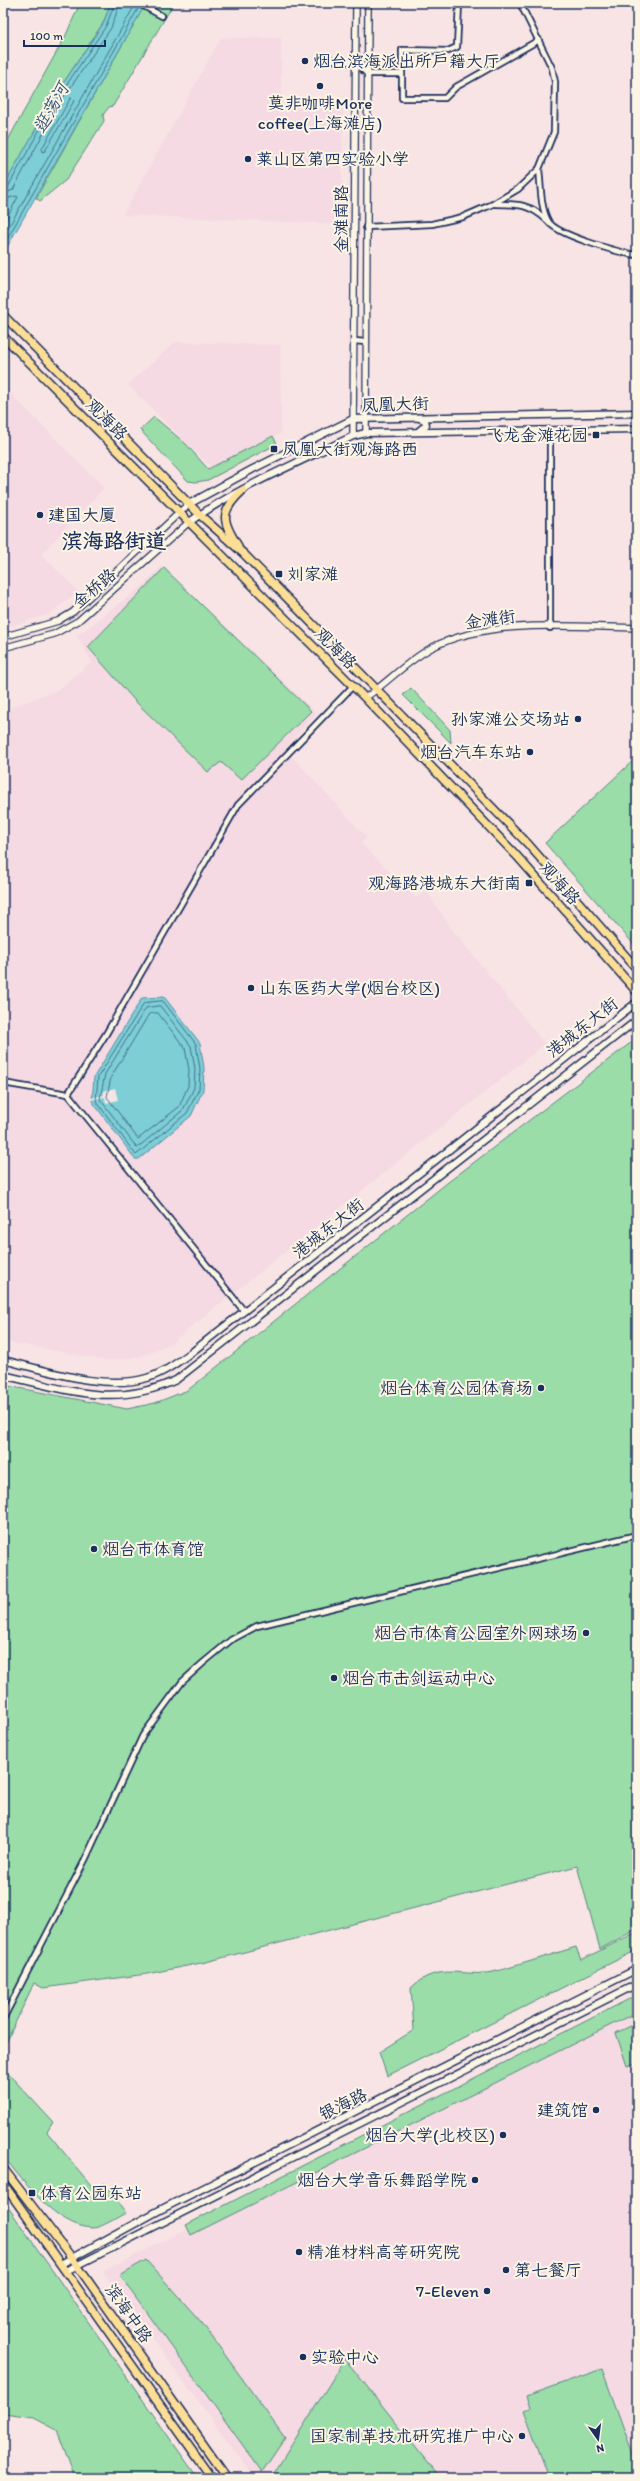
<svg xmlns="http://www.w3.org/2000/svg" width="640" height="2481" viewBox="0 0 640 2481" font-family="Itim,'LXGW WenKai TC',sans-serif">
<style>
.built{fill:#f5d9e3}
.green{fill:#9adda8;stroke:#5a8683}
.water{fill:#7dced5;stroke:#568ea5}
.pier{fill:#f8e4e4}
.lines{fill:none;stroke-linecap:round;stroke-linejoin:round}
.shore{stroke:#426f8e;stroke-width:1}
.minor-casing{stroke:#1b2f5e;stroke-width:8}
.tertiary-casing{stroke:#1b2f5e;stroke-width:8}
.secondary-casing{stroke:#1b2f5e;stroke-width:9}
.primary-casing{stroke:#1b2f5e;stroke-width:10}
.minor{stroke:#fcf5e5;stroke-width:4.5}
.tertiary{stroke:#fcf5e5;stroke-width:5.5}
.secondary{stroke:#fcf5e5;stroke-width:6}
.primary{stroke:#fdde96;stroke-width:7}
.poi-dot{fill:#1b2f5e;stroke:#fcf5e5;stroke-width:1.5}
.labels{text-anchor:middle;stroke-width:4;stroke-linejoin:round;paint-order:stroke}
.poi-label{font-size:17px;fill:#1b2f5e;stroke:#fcf5e5;text-anchor:start}
.street-label{font-size:17px;fill:#1b2f5e;stroke:#fcf5e5}
.water-label{font-size:18px;font-style:italic;fill:#34577c;stroke:#fcf5e5}
.district-label{font-size:21px;font-weight:bold;fill:#1b2f5e;stroke:#fcf5e5}
</style>
<rect width="100%" height="100%" fill="#f8e4e4"/>
<filter id="ink" filterUnits="userSpaceOnUse"><feTurbulence type="fractalNoise" baseFrequency=".025" numOctaves="2"/><feDisplacementMap in="SourceGraphic" scale="8" xChannelSelector="R" yChannelSelector="G"/><feConvolveMatrix kernelMatrix="1 2 1 2 8 2 1 2 1" color-interpolation-filters="sRGB"/></filter>
<g filter="url(#ink)">
<g class="built">
<path d="M 221,38 L 281,38 L 281,106 L 343,106 L 341,224 L 123,215 Z"/>
<path d="M 175,342 L 280,345 L 281,433 L 211,467 L 128,385 Z"/>
<path d="M 3,386 L 104,488 L 41,554 L 79,592 L 47,615 L 3,628 Z"/>
<path d="M 162,566 L 316,713 L 285,749 L 366,837 L 361,844 L 416,898 L 426,891 L 454,932 L 545,1044 L 171,1343 L 142,1356 L 113,1360 L 99,1359 L 3,1341 L 3,712 L 20,704 L 58,690 L 92,662 L 77,636 L 139,589 Z"/>
<path d="M 637,1998 L 637,2478 L 255,2478 L 103,2272 Z"/>
</g>
<g class="green">
<path d="M 80,3 L 111,3 L 103,23 L 52,100 L 3,188 L 3,149 L 66,35 Z"/>
<path d="M 146,3 L 174,3 L 113,106 L 109,107 L 103,115 L 104,121 L 66,180 L 40,201 L 36,198 Z"/>
<path d="M 154,417 L 186,444 L 208,469 L 273,436 L 277,444 L 208,480 L 196,482 L 188,481 L 140,430 Z"/>
<path d="M 164,568 L 311,711 L 241,780 L 221,762 L 208,772 L 135,701 L 88,647 Z"/>
<path d="M 411,688 L 450,730 L 451,743 L 403,695 Z"/>
<path d="M 637,757 L 637,948 L 545,843 Z"/>
<path d="M 637,1038 L 637,1929 L 600,1949 L 577,1866 L 206,1962 L 147,1974 L 43,1988 L 34,1983 L 3,2049 L 3,1385 L 127,1409 L 155,1403 L 188,1390 L 447,1183 Z"/>
<path d="M 637,1932 L 637,1950 L 387,2076 L 379,2052 L 414,2030 L 411,1988 C 438,1961 464,1978 493,1972 C 521,1965 549,1955 576,1947 L 581,1960 Z"/>
<path d="M 637,1995 L 637,2012 L 191,2235 L 186,2225 Z"/>
<path d="M 637,2023 L 637,2063 L 627,2066 L 616,2033 Z"/>
<path d="M 3,2068 L 53,2122 L 47,2132 L 95,2190 L 105,2183 L 126,2213 C 117,2217 102,2228 92,2228 C 56,2226 24,2182 3,2156 Z"/>
<path d="M 3,2200 L 173,2443 L 198,2478 L 75,2478 L 57,2430 L 34,2418 L 3,2414 Z"/>
<path d="M 146,2260 L 202,2323 L 285,2438 L 262,2472 L 120,2275 Z"/>
<path d="M 345,2359 L 440,2478 L 271,2478 Z"/>
<path d="M 602,2369 L 637,2465 L 637,2478 L 549,2478 L 524,2410 L 530,2408 L 526,2396 Z"/>
</g>
<g class="water">
<path d="M 111,3 L 146,3 L 3,254 L 3,188 L 52,100 L 103,24 Z"/>
<path d="M 162,997 L 165,998 L 200,1043 L 204,1068 L 203,1090 L 191,1116 L 139,1159 L 135,1159 L 92,1101 L 94,1077 L 142,998 Z"/>
</g>
<path class="pier" d="M 115,1088 L 118,1100 L 106,1103 L 105,1097 L 91,1100 L 91,1098 L 104,1095 L 103,1091 Z"/>
<g class="lines">
<g class="shore">
<path d="M 71,98 L 74,101 L 45,151 L 42,152 L 42,149 Z"/>
<path d="M 3,189 L 8,187 L 55,102 L 106,26 L 115,3"/>
<path d="M 3,194 L 13,190 L 59,104 L 111,28 L 120,3"/>
<path d="M 3,200 L 16,196 L 18,197 L 3,225"/>
<path d="M 3,237 L 135,5"/>
<path d="M 3,246 L 139,7"/>
<path d="M 163,1001 L 196,1044 L 200,1069 L 199,1089 L 187,1113 L 136,1155 L 96,1101 L 98,1077 L 144,1003 Z"/>
<path d="M 160,1006 L 191,1046 L 195,1069 L 194,1088 L 183,1110 L 137,1148 L 100,1099 L 105,1074 L 146,1008 Z"/>
<path d="M 158,1013 L 185,1048 L 189,1070 L 188,1086 L 179,1107 L 138,1139 L 107,1097 L 111,1077 L 149,1014 Z"/>
</g>
<defs>
<g id="minor">
<path d="M 138,3 L 162,16"/>
<path d="M 325,59 L 356,63 L 367,74 L 402,74 L 402,50 L 448,51 L 457,47 L 459,3"/>
<path d="M 402,74 L 402,98 L 445,98 L 456,87 L 539,40"/>
<path d="M 539,169 C 541,185 540,206 548,221 C 556,235 620,253 637,255"/>
<path d="M 495,204 C 519,204 530,204 548,221"/>
<path d="M 366,227 L 432,224 L 463,217 L 493,204 L 518,189 L 539,169 L 554,132 L 555,82 L 552,68 L 520,3"/>
<path d="M 354,341 L 366,342"/>
<path d="M 550,628 L 550,430"/>
<path d="M 3,1083 L 68,1094 L 106,1034 L 238,805 L 353,686"/>
<path d="M 68,1094 L 244,1311"/>
<path d="M 3,2019 L 85,1860 L 143,1735 L 182,1682 L 203,1663 L 231,1640 L 257,1626 L 637,1535"/>
</g>
<g id="tertiary">
<path d="M 366,433 L 368,3"/>
<path d="M 353,436 L 356,3"/>
<path d="M 3,637 L 58,621 L 73,612 L 179,513"/>
<path d="M 3,648 L 54,634 L 78,621 L 188,523"/>
<path d="M 365,698 C 388,682 408,660 433,647 C 490,618 574,627 637,628"/>
</g>
<g id="secondary">
<path d="M 419,418 L 425,420 L 426,425 L 419,431"/>
<path d="M 179,513 L 189,504 L 253,469 L 353,419 L 637,413"/>
<path d="M 188,523 C 238,487 298,463 353,436 L 366,433 L 637,429"/>
<path d="M 3,1360 C 46,1370 103,1391 147,1378 C 164,1373 178,1362 192,1352 L 637,1002"/>
<path d="M 3,1375 C 65,1389 114,1409 176,1380 L 637,1020"/>
<path d="M 61,2264 L 158,2211 L 637,1969"/>
<path d="M 66,2271 L 637,1984"/>
</g>
<g id="primary">
<path d="M 3,315 L 200,515 L 244,554 L 528,844 L 637,969"/>
<path d="M 3,336 L 365,698 L 516,855 L 637,992"/>
<path d="M 238,546 C 222,521 219,512 243,490"/>
<path d="M 3,2168 L 72,2258 L 227,2478"/>
<path d="M 3,2183 L 212,2478"/>
</g>
</defs>
<use href="#minor" class="minor-casing"/>
<use href="#tertiary" class="tertiary-casing"/>
<use href="#secondary" class="secondary-casing"/>
<use href="#primary" class="primary-casing"/>
<use href="#minor" class="minor"/>
<use href="#tertiary" class="tertiary"/>
<use href="#secondary" class="secondary"/>
<use href="#primary" class="primary"/>
</g>
</g>
<g class="poi-dot">
<circle cx="305" cy="61" r="4"/>
<circle cx="320" cy="86" r="4"/>
<circle cx="248" cy="159" r="4"/>
<rect x="592" y="431" width="8" height="8" rx="2"/>
<rect x="270" y="445" width="8" height="8" rx="2"/>
<circle cx="40" cy="515" r="4"/>
<rect x="275" y="570" width="8" height="8" rx="2"/>
<circle cx="578" cy="719" r="4"/>
<circle cx="530" cy="752" r="4"/>
<rect x="525" y="879" width="8" height="8" rx="2"/>
<circle cx="251" cy="988" r="4"/>
<circle cx="541" cy="1388" r="4"/>
<circle cx="94" cy="1549" r="4"/>
<circle cx="586" cy="1633" r="4"/>
<circle cx="334" cy="1678" r="4"/>
<circle cx="596" cy="2110" r="4"/>
<circle cx="503" cy="2135" r="4"/>
<circle cx="475" cy="2180" r="4"/>
<rect x="28" y="2189" width="8" height="8" rx="2"/>
<circle cx="299" cy="2252" r="4"/>
<circle cx="506" cy="2270" r="4"/>
<circle cx="487" cy="2291" r="4"/>
<circle cx="303" cy="2357" r="4"/>
<circle cx="522" cy="2436" r="4"/>
</g>
<g class="labels">
<g class="poi-label">
<text x="313" y="67">烟台滨海派出所户籍大厅</text>
<text x="320" y="109" text-anchor="middle">莫非咖啡More<tspan x="320" dy="20">coffee(上海滩店)</tspan></text>
<text x="256" y="165">莱山区第四实验小学</text>
<text x="588" y="441" text-anchor="end">飞龙金滩花园</text>
<text x="282" y="455">凤凰大街观海路西</text>
<text x="48" y="521">建国大厦</text>
<text x="287" y="580">刘家滩</text>
<text x="570" y="725" text-anchor="end">孙家滩公交场站</text>
<text x="522" y="758" text-anchor="end">烟台汽车东站</text>
<text x="521" y="889" text-anchor="end">观海路港城东大街南</text>
<text x="259" y="994">山东医药大学(烟台校区)</text>
<text x="533" y="1394" text-anchor="end">烟台体育公园体育场</text>
<text x="102" y="1555">烟台市体育馆</text>
<text x="578" y="1639" text-anchor="end">烟台市体育公园室外网球场</text>
<text x="342" y="1684">烟台市击剑运动中心</text>
<text x="588" y="2116" text-anchor="end">建筑馆</text>
<text x="495" y="2141" text-anchor="end">烟台大学(北校区)</text>
<text x="467" y="2186" text-anchor="end">烟台大学音乐舞蹈学院</text>
<text x="40" y="2199">体育公园东站</text>
<text x="307" y="2258">精准材料高等研究院</text>
<text x="514" y="2276">第七餐厅</text>
<text x="479" y="2297" text-anchor="end">7-Eleven</text>
<text x="311" y="2363">实验中心</text>
<text x="514" y="2442" text-anchor="end">国家制革技术研究推广中心</text>
</g>
<g class="street-label">
<text transform="translate(341 219) rotate(-90)" y="6">金滩南路</text>
<text transform="translate(395 404) rotate(-2)" y="6">凤凰大街</text>
<text transform="translate(107 419) rotate(45)" y="6">观海路</text>
<text transform="translate(94 588) rotate(-40)" y="6">金桥路</text>
<text transform="translate(490 619) rotate(-8)" y="6">金滩街</text>
<text transform="translate(336 648) rotate(45)" y="6">观海路</text>
<text transform="translate(560 883) rotate(48)" y="6">观海路</text>
<text transform="translate(582 1027) rotate(-38)" y="6">港城东大街</text>
<text transform="translate(328 1228) rotate(-38)" y="6">港城东大街</text>
<text transform="translate(343 2104) rotate(-26)" y="6">银海路</text>
<text transform="translate(129 2313) rotate(55)" y="6">滨海中路</text>
</g>
<g class="water-label">
<text transform="translate(51 108) rotate(-61)" y="6">逛荡河</text>
</g>
<g class="district-label">
<text x="114" y="548">滨海路街道</text>
</g>
</g>
<rect width="640" height="2481" fill="none" stroke="#fcf5e5" stroke-width="16"/>
<rect x="8" y="8" width="624" height="2465" fill="none" stroke="#1b2f5e" stroke-width="1.5" filter="url(#ink)"/>
<g transform="translate(598 2439) rotate(166)" stroke="#fcf5e5" stroke-width="3" paint-order="stroke">
<path d="M0-3L7 15L0 10L-7 15Z" fill="#1b2f5e"/>
<text y="-6" font-size="11" font-weight="bold" text-anchor="middle" fill="#1b2f5e">N</text>
</g>
<path d="M24 40v6h81v-6" fill="none" stroke="#1b2f5e" stroke-width="2"/>
<text x="30" y="40" font-size="12" fill="#1b2f5e" stroke="#fcf5e5" stroke-width="3" paint-order="stroke">100 m</text>
</svg>
